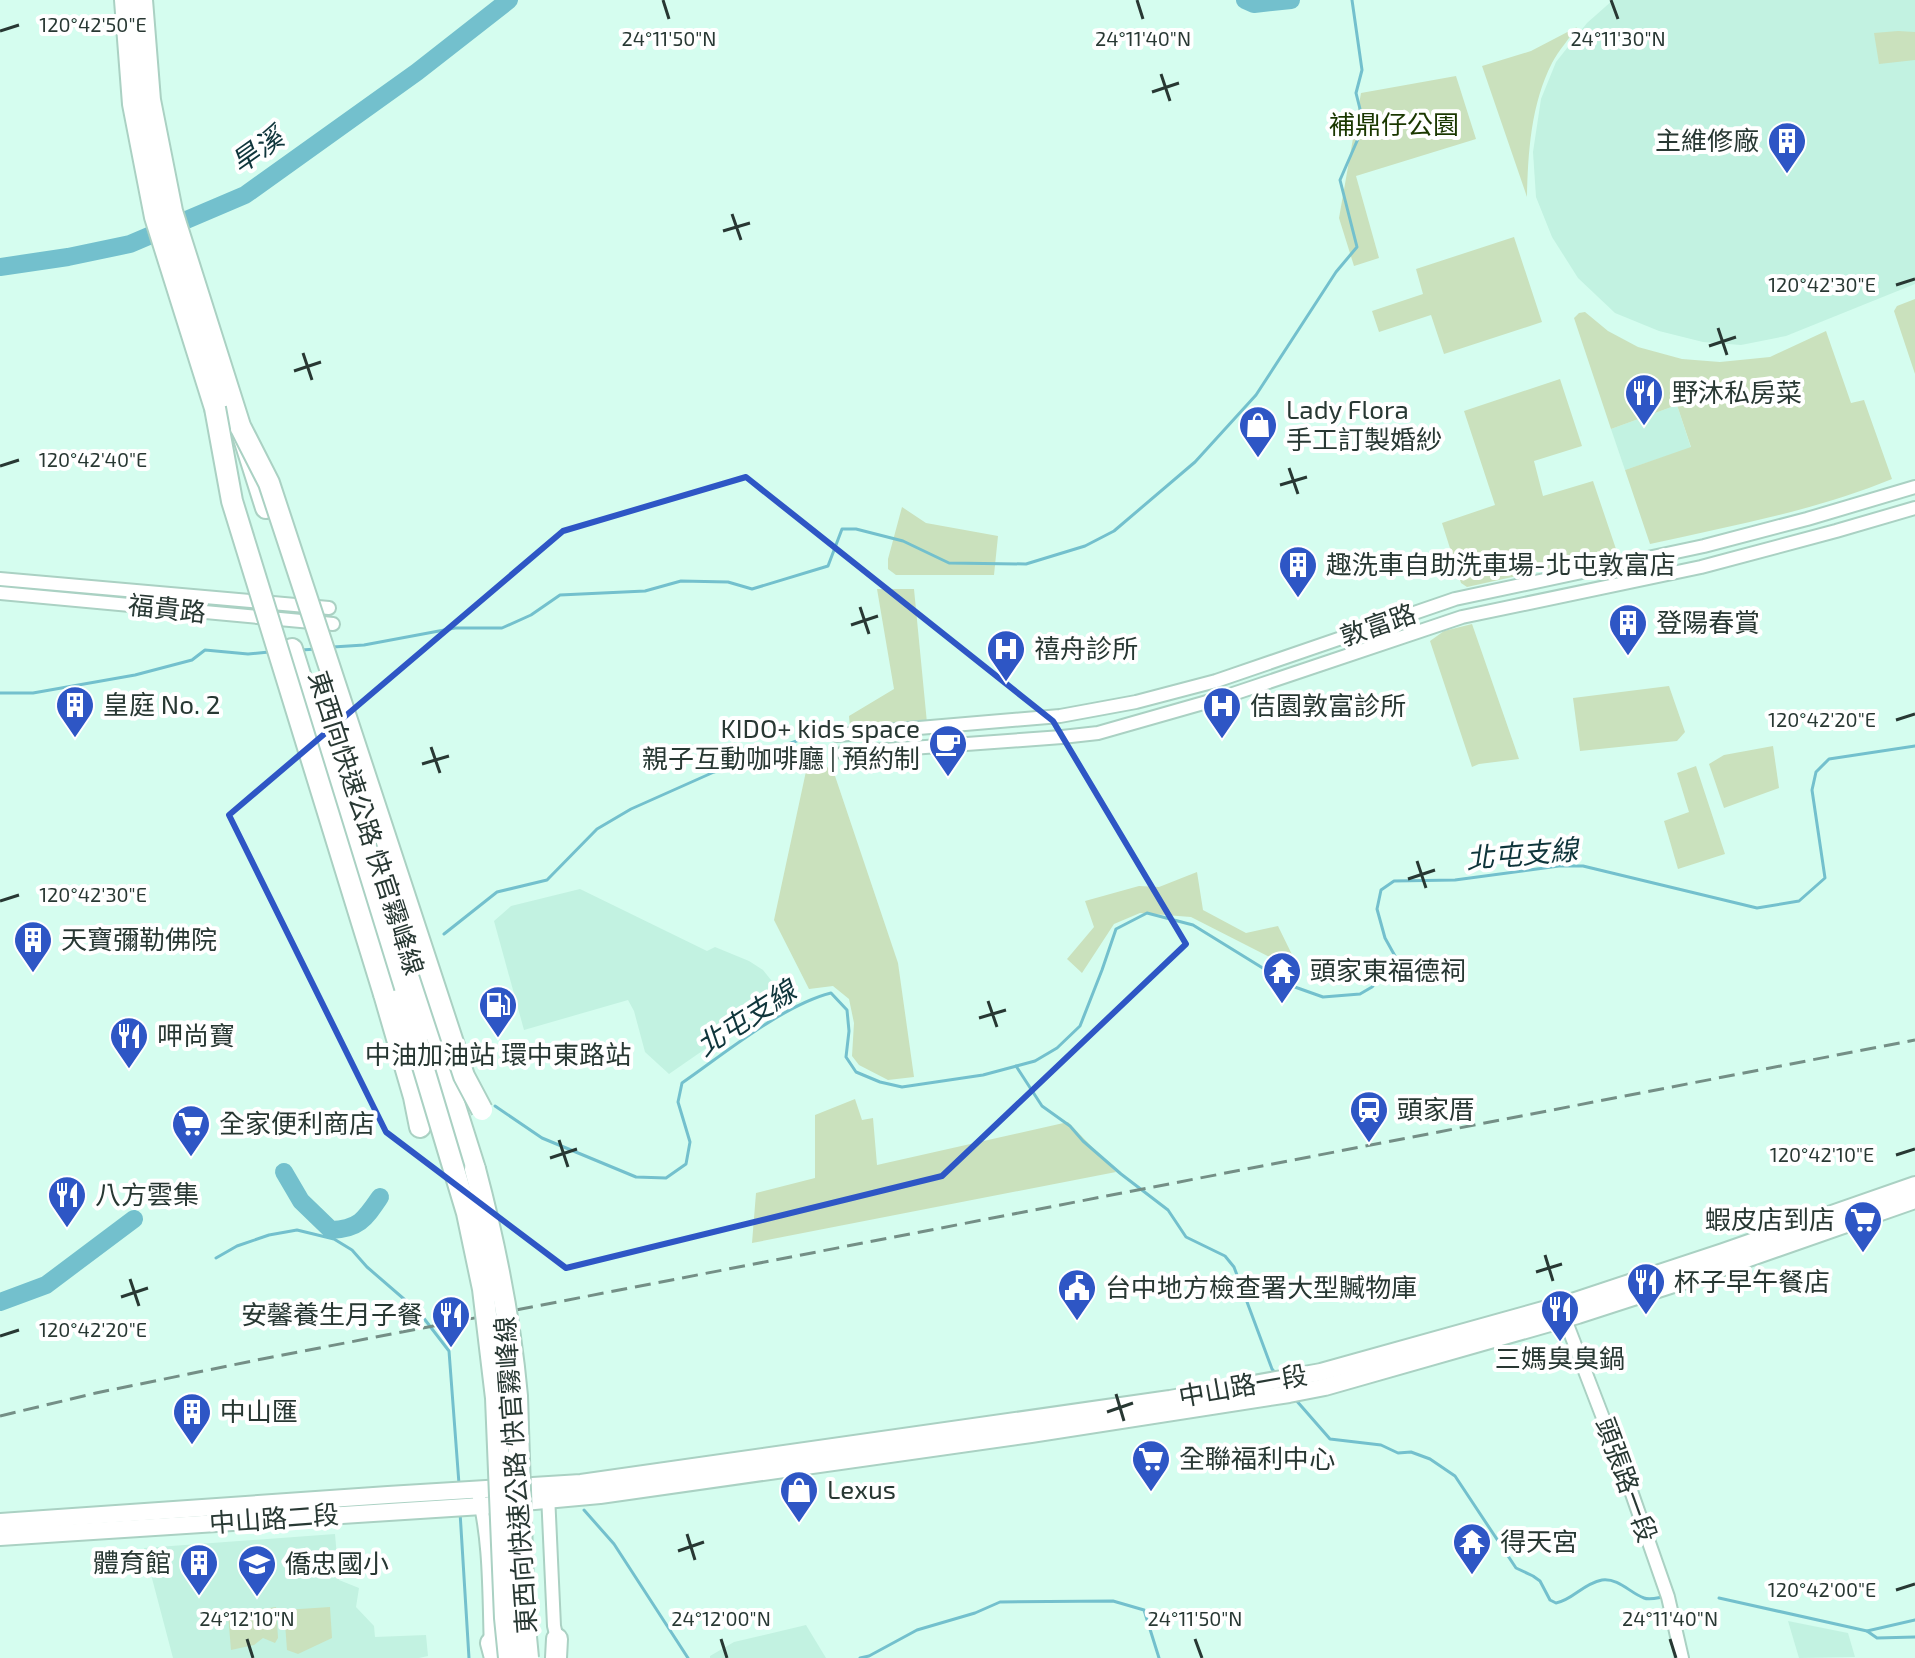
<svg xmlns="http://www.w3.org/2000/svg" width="1915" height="1658" viewBox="0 0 1915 1658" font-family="'Exo 2','Noto Sans TC',sans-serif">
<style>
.built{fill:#c2f2e1}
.green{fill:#cae1bd}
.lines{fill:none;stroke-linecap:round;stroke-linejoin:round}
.stream{stroke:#73c0cd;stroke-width:3}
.river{stroke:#73c0cd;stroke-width:18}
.minor-casing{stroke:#aad1c3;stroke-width:16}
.major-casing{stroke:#aad1c3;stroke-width:20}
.highway-casing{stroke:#aad1c3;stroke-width:24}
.minor{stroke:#fff;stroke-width:12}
.major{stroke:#fff;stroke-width:16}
.highway{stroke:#fff;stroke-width:20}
.rail{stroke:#748f86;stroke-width:3;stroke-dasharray:16 8;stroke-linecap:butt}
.highway-bridge-casing{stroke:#aad1c3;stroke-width:24;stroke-linecap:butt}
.highway-bridge{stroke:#fff;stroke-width:20}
.marked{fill:none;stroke:#2e56c5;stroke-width:6;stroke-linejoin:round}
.ticks{fill:none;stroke:#283833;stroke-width:3}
.labels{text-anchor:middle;stroke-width:8;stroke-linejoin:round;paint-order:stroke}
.park-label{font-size:26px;fill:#1a3700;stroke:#fff}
.poi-label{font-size:26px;fill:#283833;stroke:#fff;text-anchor:start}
.street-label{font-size:26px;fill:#283833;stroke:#fff}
.water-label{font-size:28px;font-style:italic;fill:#0f353b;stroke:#fff}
.ticks-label{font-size:20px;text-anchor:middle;fill:#283833;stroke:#fff;stroke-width:8;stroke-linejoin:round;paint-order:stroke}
</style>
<rect width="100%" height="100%" fill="#d5fdef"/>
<g class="built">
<path d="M 1613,0 L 1915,0 L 1915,284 L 1786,336 L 1741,345 L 1703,342 L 1659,331 L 1615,313 L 1578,278 L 1552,237 L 1536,197 L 1533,152 L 1541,99 L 1556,62 L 1587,23 Z"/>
<path d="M 1677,405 L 1691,448 L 1625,470 L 1611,429 Z"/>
<path d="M 580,889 L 707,951 L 715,947 L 749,961 L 763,970 L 783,995 L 669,1074 L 645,1052 L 634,1011 L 628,1000 L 524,1030 L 494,921 L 511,906 Z"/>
<path d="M 335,1534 L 339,1580 L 359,1588 L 356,1607 L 374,1626 L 375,1637 L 426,1635 L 428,1656 L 419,1658 L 173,1658 L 144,1548 Z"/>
<path d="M 1788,1621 L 1848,1633 L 1855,1657 L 1799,1658 Z"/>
<path d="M 806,1625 L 826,1658 L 710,1658 L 710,1656 L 734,1642 Z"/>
</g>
<g class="green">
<path d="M 1577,27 C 1569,39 1559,50 1552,63 C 1531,104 1528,152 1527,197 L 1482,66 L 1531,51 Z"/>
<path d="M 1898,31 L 1915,32 L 1915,60 L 1879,64 L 1874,33 Z"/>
<path d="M 1456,76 L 1476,139 L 1356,176 L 1379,258 L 1354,266 L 1339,218 L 1361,93 Z"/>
<path d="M 1514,237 L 1542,322 L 1444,354 L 1431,315 L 1379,332 L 1372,311 L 1423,294 L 1416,269 Z"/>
<path d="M 1915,299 L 1915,374 L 1894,311 L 1897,306 Z"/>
<path d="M 1585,312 L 1608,331 L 1638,347 L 1682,359 L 1720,362 L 1770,357 L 1826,331 L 1851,403 L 1864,400 L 1892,479 C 1814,511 1731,526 1650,544 L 1625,470 L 1691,447 L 1677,405 L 1611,429 L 1574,318 L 1579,313 Z"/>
<path d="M 1560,379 L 1582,446 L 1534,461 L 1543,496 L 1593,481 L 1616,549 L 1611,555 L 1467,587 L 1461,583 L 1442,523 L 1495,505 L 1464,411 Z"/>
<path d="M 902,507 L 926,523 L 998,536 L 994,575 L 896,575 L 888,569 L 888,559 Z"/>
<path d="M 877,589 L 914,589 L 927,723 L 850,729 L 849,716 L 894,689 Z"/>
<path d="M 1472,624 L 1519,759 L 1479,764 L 1472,767 L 1430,641 L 1444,631 Z"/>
<path d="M 1669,686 L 1685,732 L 1677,741 L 1580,751 L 1573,698 Z"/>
<path d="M 1773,746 L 1779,788 L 1724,808 L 1709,764 L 1724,755 Z"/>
<path d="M 819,760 L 834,773 L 898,963 L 914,1077 L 888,1080 L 859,1065 L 852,1056 L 854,1023 L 849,999 L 833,986 L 809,989 L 774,920 L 808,762 Z"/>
<path d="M 1696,766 L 1725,854 L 1678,869 L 1664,821 L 1689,812 L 1677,773 Z"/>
<path d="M 1197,872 L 1203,910 L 1246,933 L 1278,926 L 1301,973 L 1191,917 L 1140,913 L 1114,924 L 1082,973 L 1067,959 L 1094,927 L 1085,901 L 1139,886 L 1159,887 Z"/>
<path d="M 855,1099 L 862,1120 L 873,1118 L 877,1165 L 1068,1122 L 1116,1172 L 752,1243 L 756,1193 L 815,1178 L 815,1115 Z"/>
<path d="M 276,1607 L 278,1638 L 275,1643 L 263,1638 L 254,1645 L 231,1650 L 228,1614 Z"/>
<path d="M 330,1607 L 332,1638 L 298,1654 L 287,1650 L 284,1610 Z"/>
</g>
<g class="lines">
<g class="stream">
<path d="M 333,647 L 364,645 L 455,628 L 502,628 L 531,615 L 560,595 L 645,591 L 681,581 L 728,582 L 752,589 L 828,566 L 842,529 L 856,529 L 903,541 L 949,563 L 1026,564 L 1085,546 L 1114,531 L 1195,462 L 1256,395 L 1336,272 L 1357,247 L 1340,180 L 1364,125 L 1356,93 L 1362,70 L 1352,0"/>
<path d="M 301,650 L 317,649"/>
<path d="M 0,693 L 33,693 L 135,675 L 192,660 L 205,650 L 248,654 L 269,652"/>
<path d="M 444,934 L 497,892 L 547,880 L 597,829 L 631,809 L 714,772 L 807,737"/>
<path d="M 1016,1066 L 1042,1106 L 1070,1126 L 1083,1141 L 1121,1174 L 1168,1210 L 1186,1237 L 1225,1256 L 1234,1267 L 1272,1369 L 1276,1374"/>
<path d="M 495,1106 L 542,1138 L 636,1177 L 666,1178 L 686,1164 L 690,1142 L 678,1102 L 682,1083 C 724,1054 783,1005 831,993 L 847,1010 L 849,1031 L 846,1057 L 856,1072 L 880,1082 L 902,1087 L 983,1075 L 1035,1061 L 1057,1048 L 1080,1026 L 1102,970 L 1116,929 L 1147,913 L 1193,925 L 1292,986 L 1323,997 L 1360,994 L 1372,987 L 1395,956 L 1385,938 L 1377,909 L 1381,890 L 1394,881 L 1455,880 L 1559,866 L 1583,866 L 1757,908 L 1799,901 L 1825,878 L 1812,790 L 1816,772 L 1829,759 L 1915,746"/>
<path d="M 216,1258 L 237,1246 L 269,1235 L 297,1230 L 334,1239 L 352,1250 L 367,1267 L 419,1312 L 449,1351 L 459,1484"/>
<path d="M 1295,1399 L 1330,1439 L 1381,1445 L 1398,1453 L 1411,1452 L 1430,1459 L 1455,1476 L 1516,1568 L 1533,1576 L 1540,1581 L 1550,1600 L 1556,1603 C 1573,1600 1582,1584 1602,1580 C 1619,1578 1630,1593 1644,1598 C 1649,1600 1657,1598 1663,1597"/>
<path d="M 584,1510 L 614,1544 L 688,1658"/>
<path d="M 460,1512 L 469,1658"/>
<path d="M 1719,1598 L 1867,1631 L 1915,1620"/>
<path d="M 1867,1631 L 1877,1638 L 1915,1637"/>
<path d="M 860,1658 L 869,1656 L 917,1630 L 975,1613 L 1000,1602 L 1113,1601 L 1144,1610 L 1159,1658"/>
</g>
<g class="river">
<path d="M 1245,0 L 1254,4 L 1291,0"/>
<path d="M 0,267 L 68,257 L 130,244 L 245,195 L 417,72 L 509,0"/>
<path d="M 284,1172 L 301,1201 L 331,1230 C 359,1229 365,1219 380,1197"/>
<path d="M 0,1302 L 46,1285 L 134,1219"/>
</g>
<defs>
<g id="minor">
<path d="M 0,579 L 329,608"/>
<path d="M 0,593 L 333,624"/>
<path d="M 837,735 L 1060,716 L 1136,702 L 1216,681 L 1455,599 L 1704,546 L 1807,519 L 1915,487"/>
<path d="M 843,753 L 1062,737 L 1098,733 L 1221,698 L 1462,617 L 1701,567 L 1836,531 L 1915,508"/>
<path d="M 1563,1314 L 1630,1488 L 1668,1597 L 1682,1658"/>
<path d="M 477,1490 C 491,1539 489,1599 491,1650"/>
<path d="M 548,1494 L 554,1626 L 558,1643"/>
</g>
<g id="major">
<path d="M 0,1522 L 388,1495 L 581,1483 L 1170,1399 L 1321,1372 L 1572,1302 L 1723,1252 L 1915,1185"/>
<path d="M 0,1537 L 482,1506 L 600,1495 L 1031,1434 L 1289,1394 L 1325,1387 L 1578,1315 L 1683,1281 L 1915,1200"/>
</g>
<g id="highway">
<path d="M 125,0 L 133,104 L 155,217 L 220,424"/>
<path d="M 142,0 L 150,100 L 172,211 L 266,508"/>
<path d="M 292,649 L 416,1043"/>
<path d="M 342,749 L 475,1169"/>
<path d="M 384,994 L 414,1097 L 420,1127"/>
<path d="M 491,1643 L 495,1658"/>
<path d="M 556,1658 L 557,1639"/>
</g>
</defs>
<use href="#minor" class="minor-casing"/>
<use href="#major" class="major-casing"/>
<use href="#highway" class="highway-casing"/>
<use href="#minor" class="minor"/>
<use href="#major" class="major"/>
<use href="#highway" class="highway"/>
<path class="rail" d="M 0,1416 L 96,1393 L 262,1359 L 1915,1040"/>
<defs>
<g id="highway-bridge">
<path d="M 215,408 L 232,501 L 384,994"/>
<path d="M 241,428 L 269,483 L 464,1076 L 482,1110"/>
<path d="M 416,1043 L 467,1213 L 483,1289 L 496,1398 L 505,1618 L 509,1658"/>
<path d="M 475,1169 C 495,1244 510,1319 517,1396 L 524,1616 L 528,1658"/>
</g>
</defs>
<use href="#highway-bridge" class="highway-bridge-casing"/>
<use href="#highway-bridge" class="highway-bridge"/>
</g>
<path class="marked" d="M 746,477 L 1053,721 L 1186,944 L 942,1176 L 566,1268 L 386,1132 L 229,815 L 563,531 Z"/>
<path class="ticks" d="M 663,0 L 669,19M 1137,0 L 1143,19M 1611,0 L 1618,19M 0,31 L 19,25M 1161,74 L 1170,101M 1152,92 L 1179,83M 732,214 L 741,240M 723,231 L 750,223M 1896,285 L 1915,279M 1718,328 L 1727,355M 1709,346 L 1736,337M 303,353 L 312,380M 294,371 L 321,362M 0,466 L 19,460M 1289,468 L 1298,494M 1280,485 L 1307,477M 860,607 L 869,634M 851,625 L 878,616M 1896,720 L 1915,714M 431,747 L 440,773M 422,764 L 449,756M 1417,861 L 1426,888M 1408,879 L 1435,870M 0,901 L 19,895M 988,1001 L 997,1027M 979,1018 L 1006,1010M 559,1140 L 568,1167M 1896,1155 L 1915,1149M 550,1158 L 577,1149M 1545,1255 L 1553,1281M 1536,1272 L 1562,1264M 130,1279 L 139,1306M 121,1297 L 148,1288M 0,1336 L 19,1330M 1116,1394 L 1124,1421M 1107,1412 L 1133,1403M 687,1534 L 695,1560M 678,1551 L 704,1542M 1896,1590 L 1915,1584M 247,1639 L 253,1658M 721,1639 L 727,1658M 1195,1639 L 1202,1658M 1670,1639 L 1676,1658"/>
<defs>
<symbol id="building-pin" viewBox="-11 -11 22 30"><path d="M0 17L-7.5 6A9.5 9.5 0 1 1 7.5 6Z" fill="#2e56c5" stroke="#fff"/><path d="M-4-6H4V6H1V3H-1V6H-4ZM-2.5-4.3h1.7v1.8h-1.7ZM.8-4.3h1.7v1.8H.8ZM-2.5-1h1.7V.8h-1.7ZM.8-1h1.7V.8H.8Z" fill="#fff"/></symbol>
<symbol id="restaurant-pin" viewBox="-11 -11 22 30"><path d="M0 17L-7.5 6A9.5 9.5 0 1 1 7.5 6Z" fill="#2e56c5" stroke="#fff"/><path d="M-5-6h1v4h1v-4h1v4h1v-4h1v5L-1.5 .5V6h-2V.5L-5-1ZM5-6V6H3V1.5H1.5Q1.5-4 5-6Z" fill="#fff"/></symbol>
<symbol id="shop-pin" viewBox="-11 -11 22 30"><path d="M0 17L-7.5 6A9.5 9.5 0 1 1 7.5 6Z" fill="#2e56c5" stroke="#fff"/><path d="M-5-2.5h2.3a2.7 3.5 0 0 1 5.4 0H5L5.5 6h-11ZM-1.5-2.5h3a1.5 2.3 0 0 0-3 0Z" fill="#fff"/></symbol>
<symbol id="hospital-pin" viewBox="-11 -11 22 30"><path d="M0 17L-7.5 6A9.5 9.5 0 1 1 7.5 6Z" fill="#2e56c5" stroke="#fff"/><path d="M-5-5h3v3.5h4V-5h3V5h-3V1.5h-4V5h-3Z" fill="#fff"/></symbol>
<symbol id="cafe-pin" viewBox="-11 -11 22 30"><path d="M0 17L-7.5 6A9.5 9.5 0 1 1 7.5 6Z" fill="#2e56c5" stroke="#fff"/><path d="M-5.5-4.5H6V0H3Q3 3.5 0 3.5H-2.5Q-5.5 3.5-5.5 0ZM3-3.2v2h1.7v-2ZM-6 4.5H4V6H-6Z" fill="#fff"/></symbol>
<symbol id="temple-pin" viewBox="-11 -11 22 30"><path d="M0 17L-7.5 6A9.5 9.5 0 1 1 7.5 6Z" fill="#2e56c5" stroke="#fff"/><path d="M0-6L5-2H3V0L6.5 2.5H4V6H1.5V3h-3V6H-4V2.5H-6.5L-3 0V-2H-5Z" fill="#fff"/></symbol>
<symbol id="fuel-pin" viewBox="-11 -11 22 30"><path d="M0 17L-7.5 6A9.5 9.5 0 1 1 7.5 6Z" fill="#2e56c5" stroke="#fff"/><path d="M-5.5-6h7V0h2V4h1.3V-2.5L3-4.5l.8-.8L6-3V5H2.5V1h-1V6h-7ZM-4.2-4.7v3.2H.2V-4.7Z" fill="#fff"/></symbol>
<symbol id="station-pin" viewBox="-11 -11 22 30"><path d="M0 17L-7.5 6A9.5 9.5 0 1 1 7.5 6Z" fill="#2e56c5" stroke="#fff"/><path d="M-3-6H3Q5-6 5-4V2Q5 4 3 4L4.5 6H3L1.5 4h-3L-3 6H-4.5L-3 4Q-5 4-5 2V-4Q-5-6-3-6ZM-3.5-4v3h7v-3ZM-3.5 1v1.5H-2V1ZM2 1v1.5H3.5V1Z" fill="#fff"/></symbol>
<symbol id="supermarket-pin" viewBox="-11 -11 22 30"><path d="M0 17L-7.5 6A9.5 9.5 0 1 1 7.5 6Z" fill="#2e56c5" stroke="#fff"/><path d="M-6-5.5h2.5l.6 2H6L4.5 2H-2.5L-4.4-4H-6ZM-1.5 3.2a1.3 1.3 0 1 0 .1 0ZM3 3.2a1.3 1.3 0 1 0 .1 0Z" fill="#fff"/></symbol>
<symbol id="civic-pin" viewBox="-11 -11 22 30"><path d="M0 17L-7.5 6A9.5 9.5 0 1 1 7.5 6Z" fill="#2e56c5" stroke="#fff"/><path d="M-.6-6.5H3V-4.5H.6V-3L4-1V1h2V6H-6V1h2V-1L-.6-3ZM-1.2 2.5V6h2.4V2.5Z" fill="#fff"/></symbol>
<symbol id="school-pin" viewBox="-11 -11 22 30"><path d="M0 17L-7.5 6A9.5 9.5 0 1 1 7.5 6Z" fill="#2e56c5" stroke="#fff"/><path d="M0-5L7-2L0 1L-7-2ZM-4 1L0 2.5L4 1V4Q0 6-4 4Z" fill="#fff"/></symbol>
</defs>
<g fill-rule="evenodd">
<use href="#building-pin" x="1765" y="119" width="44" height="60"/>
<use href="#restaurant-pin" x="1622" y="371" width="44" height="60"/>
<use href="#shop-pin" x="1236" y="403" width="44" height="60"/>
<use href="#building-pin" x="1276" y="543" width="44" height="60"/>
<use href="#building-pin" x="1606" y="601" width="44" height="60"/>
<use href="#hospital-pin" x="984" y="627" width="44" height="60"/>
<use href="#building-pin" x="53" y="683" width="44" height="60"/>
<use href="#hospital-pin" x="1200" y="684" width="44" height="60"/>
<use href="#cafe-pin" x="926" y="722" width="44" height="60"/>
<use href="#building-pin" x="11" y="918" width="44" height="60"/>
<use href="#temple-pin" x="1260" y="949" width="44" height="60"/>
<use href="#fuel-pin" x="476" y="983" width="44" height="60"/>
<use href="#restaurant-pin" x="107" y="1014" width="44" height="60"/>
<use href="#station-pin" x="1347" y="1088" width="44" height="60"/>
<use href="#supermarket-pin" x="169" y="1102" width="44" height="60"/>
<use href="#restaurant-pin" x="45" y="1173" width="44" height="60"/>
<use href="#supermarket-pin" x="1841" y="1198" width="44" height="60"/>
<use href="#restaurant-pin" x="1624" y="1260" width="44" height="60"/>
<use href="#civic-pin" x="1055" y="1266" width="44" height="60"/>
<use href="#restaurant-pin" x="1538" y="1287" width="44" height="60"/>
<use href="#restaurant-pin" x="429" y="1293" width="44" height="60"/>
<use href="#building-pin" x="170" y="1390" width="44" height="60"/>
<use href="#supermarket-pin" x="1129" y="1437" width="44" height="60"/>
<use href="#shop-pin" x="777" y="1468" width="44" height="60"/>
<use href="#temple-pin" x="1450" y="1520" width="44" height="60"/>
<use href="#building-pin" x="177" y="1541" width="44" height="60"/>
<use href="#school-pin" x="235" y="1542" width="44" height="60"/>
</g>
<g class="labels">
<g class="park-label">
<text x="1394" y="134">補鼎仔公園</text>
</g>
<g class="poi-label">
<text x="1759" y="150" text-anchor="end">主維修廠</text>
<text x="1672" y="402">野沐私房菜</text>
<text x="1286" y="419">Lady Flora<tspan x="1286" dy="30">手工訂製婚紗</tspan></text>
<text x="1326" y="574">趣洗車自助洗車場-北屯敦富店</text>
<text x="1656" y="632">登陽春賞</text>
<text x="1034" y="658">禧舟診所</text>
<text x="103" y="714">皇庭 No. 2</text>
<text x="1250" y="715">佶園敦富診所</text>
<text x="920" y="738" text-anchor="end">KIDO+ kids space<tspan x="920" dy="30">親子互動咖啡廳 | 預約制</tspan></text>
<text x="61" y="949">天寶彌勒佛院</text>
<text x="1310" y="980">頭家東福德祠</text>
<text x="157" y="1045">呷尚寶</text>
<text x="498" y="1064" text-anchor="middle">中油加油站 環中東路站</text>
<text x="1397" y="1119">頭家厝</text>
<text x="219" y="1133">全家便利商店</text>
<text x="95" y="1204">八方雲集</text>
<text x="1835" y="1229" text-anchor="end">蝦皮店到店</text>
<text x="1674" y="1291">杯子早午餐店</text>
<text x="1105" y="1297">台中地方檢查署大型贓物庫</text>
<text x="423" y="1324" text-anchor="end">安馨養生月子餐</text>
<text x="1560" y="1368" text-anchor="middle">三媽臭臭鍋</text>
<text x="220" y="1421">中山匯</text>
<text x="1179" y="1468">全聯福利中心</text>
<text x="827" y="1499">Lexus</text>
<text x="1500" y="1551">得天宮</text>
<text x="171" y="1572" text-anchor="end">體育館</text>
<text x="285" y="1573">僑忠國小</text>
</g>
<g class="street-label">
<text transform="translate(167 609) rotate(6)" y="9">福貴路</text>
<text transform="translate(1378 625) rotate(-19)" y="9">敦富路</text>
<text transform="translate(366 823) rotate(72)" y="9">東西向快速公路 快官霧峰線</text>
<text transform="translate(1243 1386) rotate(-10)" y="9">中山路一段</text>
<text transform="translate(516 1475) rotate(-94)" y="9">東西向快速公路 快官霧峰線</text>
<text transform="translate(1626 1480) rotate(70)" y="9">頭張路一段</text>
<text transform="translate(274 1519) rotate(-4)" y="9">中山路二段</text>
</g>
<g class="water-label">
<text transform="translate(257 150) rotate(-35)" y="10">旱溪</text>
<text transform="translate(1522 854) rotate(-5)" y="10">北屯支線</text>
<text transform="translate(746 1018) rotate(-33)" y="10">北屯支線</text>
</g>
</g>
<g class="ticks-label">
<text x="93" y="32">120°42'50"E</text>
<text x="669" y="46">24°11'50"N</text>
<text x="1143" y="46">24°11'40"N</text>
<text x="1618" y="46">24°11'30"N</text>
<text x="1822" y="292">120°42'30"E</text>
<text x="93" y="467">120°42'40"E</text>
<text x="1822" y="727">120°42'20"E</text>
<text x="93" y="902">120°42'30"E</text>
<text x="1822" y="1162">120°42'10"E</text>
<text x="93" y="1337">120°42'20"E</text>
<text x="1822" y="1597">120°42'00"E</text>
<text x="247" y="1626">24°12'10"N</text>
<text x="721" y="1626">24°12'00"N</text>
<text x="1195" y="1626">24°11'50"N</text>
<text x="1670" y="1626">24°11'40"N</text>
</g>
</svg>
